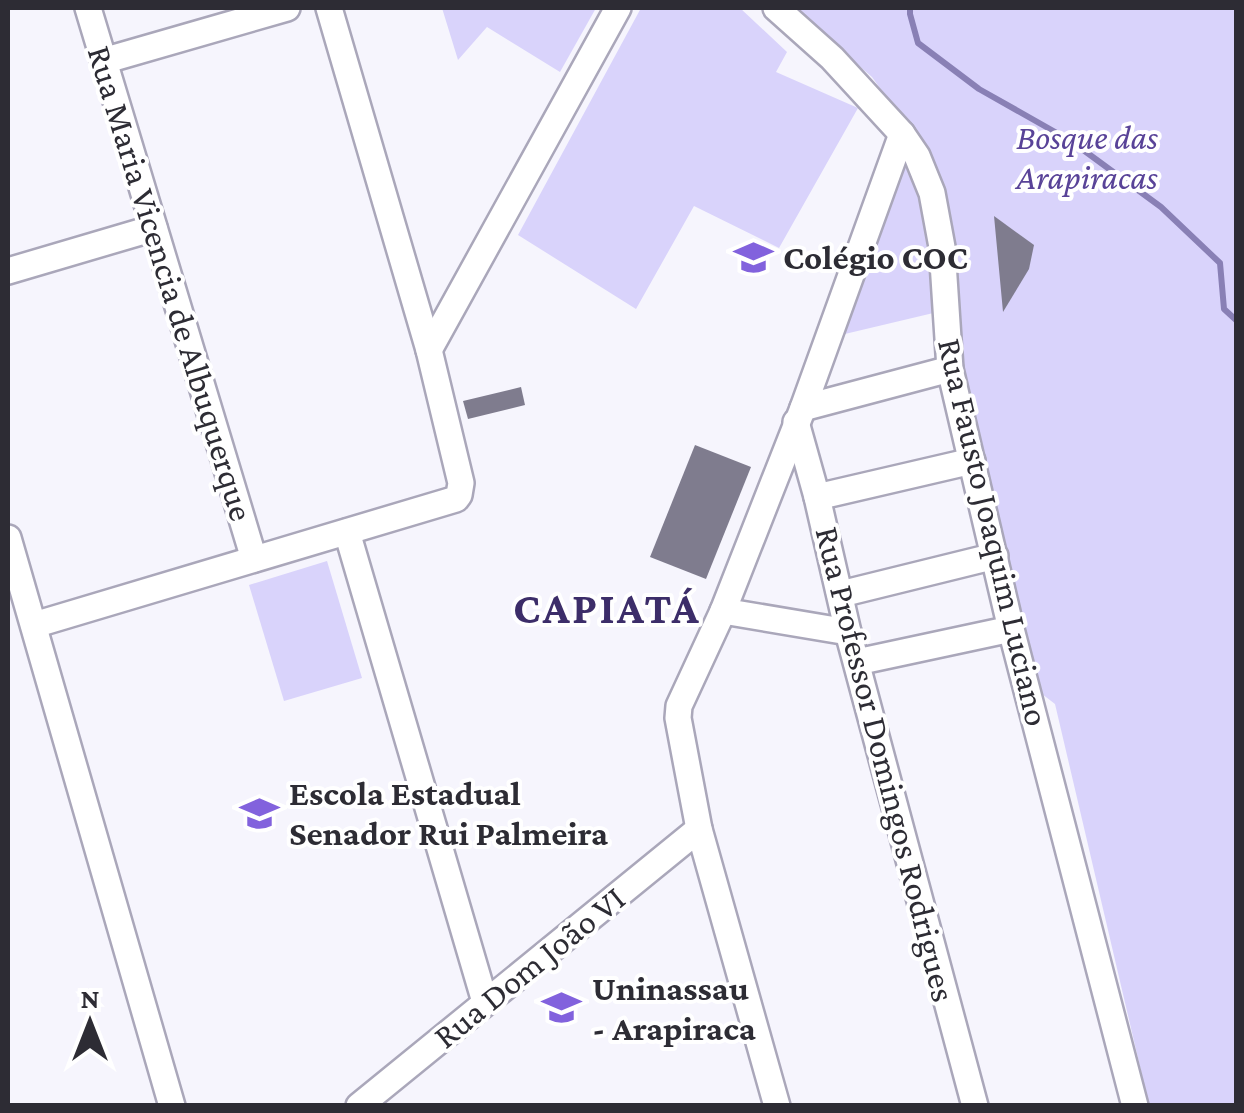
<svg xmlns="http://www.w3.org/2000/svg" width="1244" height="1113" viewBox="0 0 1244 1113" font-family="'Crimson Pro',serif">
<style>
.green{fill:#d9d3fb}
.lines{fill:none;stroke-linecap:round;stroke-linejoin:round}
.stream{stroke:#8980b5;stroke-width:6}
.building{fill:#7f7c8e}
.minor-casing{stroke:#aaa7ba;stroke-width:30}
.minor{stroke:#fff;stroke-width:25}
.labels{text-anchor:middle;stroke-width:8;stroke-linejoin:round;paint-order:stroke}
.park-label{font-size:35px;font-style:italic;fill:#594398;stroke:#fff}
.poi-label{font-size:35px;font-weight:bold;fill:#2d2c34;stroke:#fff;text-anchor:start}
.street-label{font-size:35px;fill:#2d2c34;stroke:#fff}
.district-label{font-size:45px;font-weight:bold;letter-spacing:2.5px;fill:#3c2d69;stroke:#fff}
</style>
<rect width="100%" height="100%" fill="#f6f5fd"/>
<g class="green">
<path d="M 442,8 L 596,8 L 560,72 L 487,27 L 458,60 Z"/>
<path d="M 641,8 L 740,8 L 787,52 L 776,72 L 858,108 L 779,248 L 694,206 L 636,309 L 518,235 Z"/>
<path d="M 791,8 L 1236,8 L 1236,1105 L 1149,1105 L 1055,704 L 1042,694 L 961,370 L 949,221 L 934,164 L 872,77 Z"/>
<path d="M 902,134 L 917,156 L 946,310 L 828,338 Z"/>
<path d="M 327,561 L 362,678 L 284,701 L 249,585 Z"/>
</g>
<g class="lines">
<path class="stream" d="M 910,8 L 910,14 L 918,43 L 979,89 L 1071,141 L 1161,207 L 1220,263 L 1224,309 L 1236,320"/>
</g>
<g class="building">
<path d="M 994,216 L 1034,245 L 1029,269 L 1003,312 Z"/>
<path d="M 521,387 L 525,405 L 468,419 L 463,401 Z"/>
<path d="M 695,445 L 751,467 L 706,579 L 650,557 Z"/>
</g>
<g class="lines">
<defs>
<g id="minor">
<path d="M 88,8 L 254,559"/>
<path d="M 776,8 L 832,58 L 902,134 L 917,156 L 932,193 L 942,247 L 950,369 L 1011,629 L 1135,1106"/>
<path d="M 103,61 L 287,8"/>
<path d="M 8,271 L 154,228"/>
<path d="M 429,350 L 618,8"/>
<path d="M 803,408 L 950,369"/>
<path d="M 796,422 L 817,497 L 848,632 L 975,1106"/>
<path d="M 817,497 L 972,461"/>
<path d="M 347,532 L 485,1002"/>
<path d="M 8,538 L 172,1106"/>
<path d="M 841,594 L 995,556"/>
<path d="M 723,611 L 848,632"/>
<path d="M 34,625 L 456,499 L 459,495 L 461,483 L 429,350 L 329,8"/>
<path d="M 857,662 L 1011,629"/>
<path d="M 359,1106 L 699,829"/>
<path d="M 777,1106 L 699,829 L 678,718 L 679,706 L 723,611 L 803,408 L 902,134"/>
</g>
</defs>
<use href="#minor" class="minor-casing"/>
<use href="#minor" class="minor"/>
</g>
<defs>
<symbol id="school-bare" viewBox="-9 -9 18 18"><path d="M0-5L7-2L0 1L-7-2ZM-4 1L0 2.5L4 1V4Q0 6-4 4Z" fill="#8262dd" stroke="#fff" stroke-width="2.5" paint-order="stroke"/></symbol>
<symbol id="university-bare" viewBox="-9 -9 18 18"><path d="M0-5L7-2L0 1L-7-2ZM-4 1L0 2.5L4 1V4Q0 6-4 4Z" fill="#8262dd" stroke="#fff" stroke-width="2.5" paint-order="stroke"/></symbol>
</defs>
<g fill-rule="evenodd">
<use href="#school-bare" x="726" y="230" width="55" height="55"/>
<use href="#school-bare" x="232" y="786" width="55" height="55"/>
<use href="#university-bare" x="534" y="980" width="55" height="55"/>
</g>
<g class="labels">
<g class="park-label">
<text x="1087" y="149">Bosque das<tspan x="1087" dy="40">Arapiracas</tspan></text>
</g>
<g class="poi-label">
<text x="783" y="269">Colégio COC</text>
<text x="289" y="805">Escola Estadual<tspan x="289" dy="40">Senador Rui Palmeira</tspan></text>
<text x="592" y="1000">Uninassau<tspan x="592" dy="40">- Arapiraca</tspan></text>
</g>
<g class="street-label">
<text transform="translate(171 283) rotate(73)" y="12">Rua Maria Vicencia de Albuquerque</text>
<text transform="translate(994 532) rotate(77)" y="12">Rua Fausto Joaquim Luciano</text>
<text transform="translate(886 764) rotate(76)" y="12">Rua Professor Domingos Rodrigues</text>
<text transform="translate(529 967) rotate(-39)" y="12">Rua Dom João VI</text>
</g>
<g class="district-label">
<text x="607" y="623">CAPIATÁ</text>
</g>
</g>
<rect width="1244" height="1113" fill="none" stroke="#2d2c34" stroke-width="20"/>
<g transform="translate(90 1023)" stroke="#ffffff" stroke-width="8" paint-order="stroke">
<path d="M0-8L18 38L0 25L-18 38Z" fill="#2d2c34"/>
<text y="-15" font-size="28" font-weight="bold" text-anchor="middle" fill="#2d2c34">N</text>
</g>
</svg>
